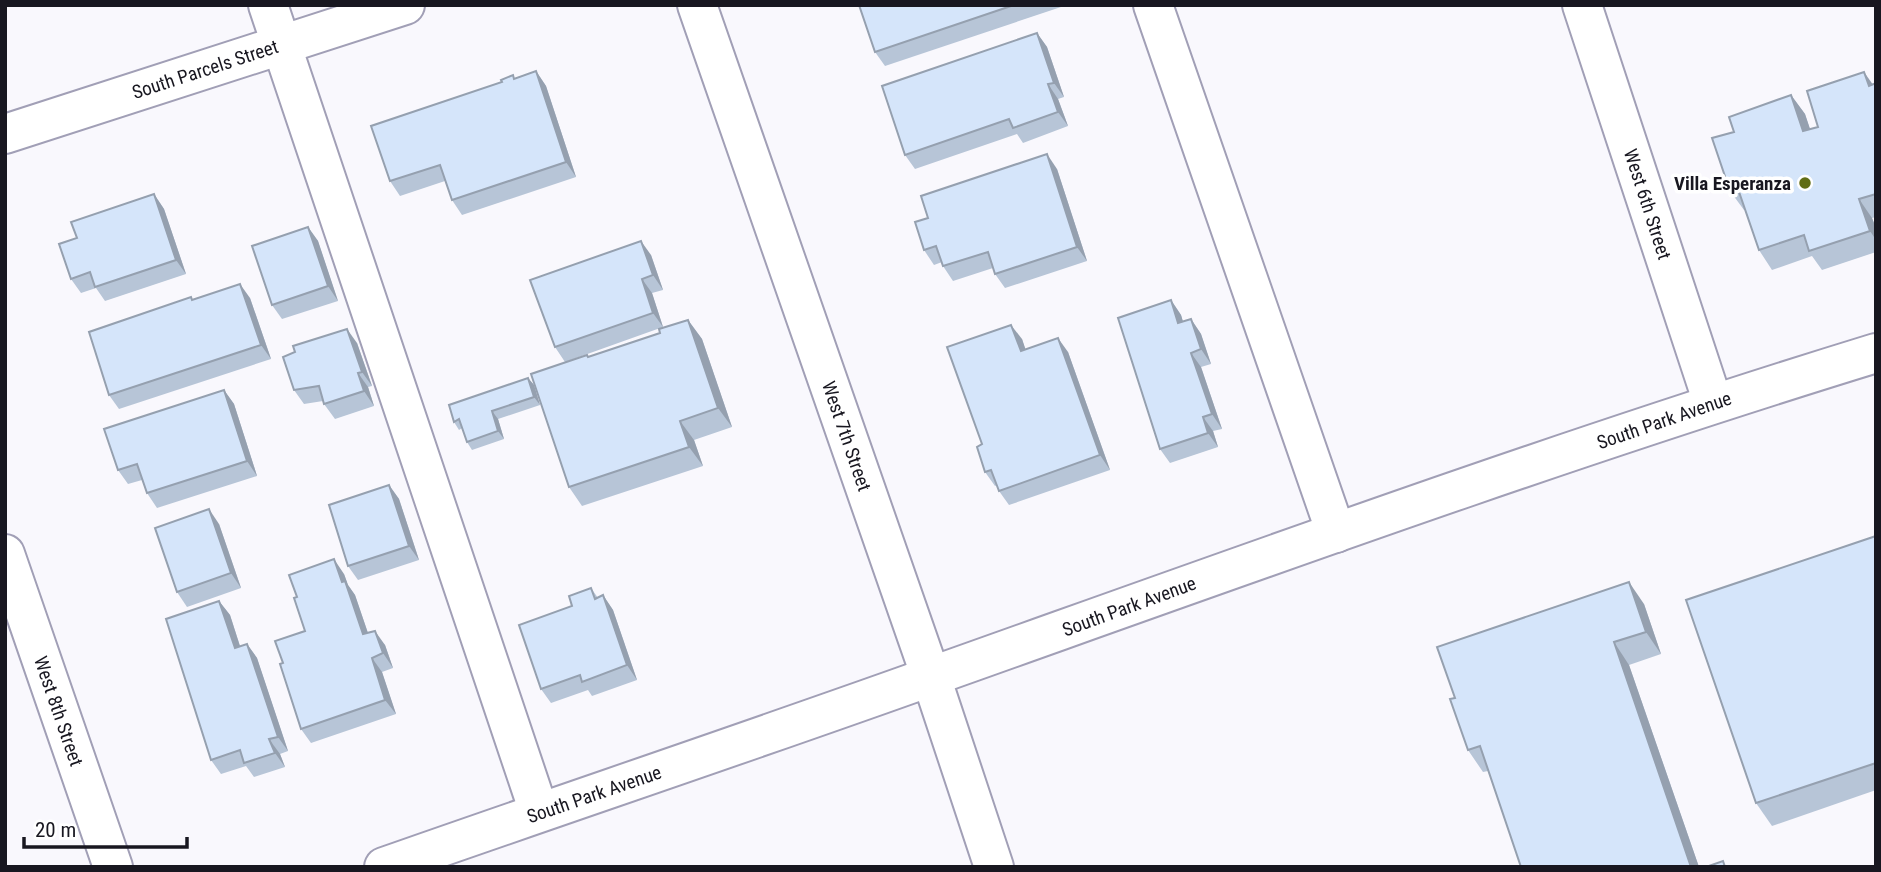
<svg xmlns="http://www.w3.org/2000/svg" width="1881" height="872" viewBox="0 0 1881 872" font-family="'Roboto Condensed',sans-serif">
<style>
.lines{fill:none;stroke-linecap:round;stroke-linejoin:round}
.minor-casing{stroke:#a19fb6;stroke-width:42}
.minor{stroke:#fff;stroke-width:38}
.wall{fill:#b7c5d7}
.shaded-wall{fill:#95a0af}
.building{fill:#d5e5fa;stroke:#95a0af;stroke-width:2}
.poi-dot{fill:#616d15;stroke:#fff;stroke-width:2.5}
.labels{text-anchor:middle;stroke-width:7;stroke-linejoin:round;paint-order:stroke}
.street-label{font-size:19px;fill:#181720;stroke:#fff}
.poi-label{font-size:19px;font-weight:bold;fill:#181720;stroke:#fff;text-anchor:end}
</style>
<rect width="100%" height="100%" fill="#f9f8fd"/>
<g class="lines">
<defs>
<g id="minor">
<path d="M 268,5 L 539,812"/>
<path d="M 697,5 L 931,677 L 994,867"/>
<path d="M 1153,5 L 1336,533"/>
<path d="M 1582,5 L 1713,403"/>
<path d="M 5,134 L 405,5"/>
<path d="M 5,554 L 113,867"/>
<path d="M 384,867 C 569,802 754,740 938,674 C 1250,563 1560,450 1876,353"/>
</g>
</defs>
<use href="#minor" class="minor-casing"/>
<use href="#minor" class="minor"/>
</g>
<g class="wall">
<path d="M 859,5 L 1067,5 L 885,66 L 875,52 Z"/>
<path d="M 1037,33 L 1047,47 L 1064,97 L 1058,99 L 1068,126 L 1023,143 L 1017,134 L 915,169 L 905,155 Z"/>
<path d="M 536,71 L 546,86 L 576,177 L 462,215 L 452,200 L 445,181 L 400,196 L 390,181 L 515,78 Z"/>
<path d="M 1876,83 L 1876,217 L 1872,218 L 1876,228 L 1876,252 L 1822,270 L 1812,256 L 1772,270 L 1759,250 L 1745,210 L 1744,210 L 1730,191 L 1734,132 L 1791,95 L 1805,114 L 1810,129 L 1818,127 L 1872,85 Z"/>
<path d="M 1057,169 L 1087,261 L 1005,288 L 995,274 L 993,268 L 953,281 L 943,266 L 942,262 L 934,265 L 924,250 L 928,218 Z"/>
<path d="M 154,194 L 164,209 L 186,274 L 105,301 L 96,288 L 81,293 L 71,279 L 77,238 Z"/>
<path d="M 308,227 L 318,241 L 338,301 L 282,319 L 272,305 Z"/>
<path d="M 651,255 L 663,290 L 652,293 L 663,327 L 565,362 L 555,347 Z"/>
<path d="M 250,298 L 271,359 L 119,409 L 109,395 L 193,299 Z"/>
<path d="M 1171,300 L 1181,315 L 1183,322 L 1191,319 L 1201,334 L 1211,364 L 1201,367 L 1222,429 L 1213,431 L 1218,447 L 1170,463 L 1160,449 Z"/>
<path d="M 688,320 L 702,339 L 732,427 L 694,440 L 703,466 L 582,506 L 569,487 L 587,355 L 589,357 L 660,333 Z"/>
<path d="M 1022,339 L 1025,349 L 1068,352 L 1110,470 L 1009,505 L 999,491 L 997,485 L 995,486 L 985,472 L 982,444 Z"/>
<path d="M 357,343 L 372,386 L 368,387 L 374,406 L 335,419 L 324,404 L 323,401 L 304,404 L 294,390 Z"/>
<path d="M 528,378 L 534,385 L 540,405 L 498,419 L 504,439 L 472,450 L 467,442 L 462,428 L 459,430 L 454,422 Z"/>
<path d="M 224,390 L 234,404 L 257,476 L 157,508 L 147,493 L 142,480 L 128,484 L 118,470 Z"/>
<path d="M 389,485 L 399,499 L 419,560 L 358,580 L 348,566 Z"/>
<path d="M 219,524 L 241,588 L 187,607 L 177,592 Z"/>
<path d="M 1876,536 L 1876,790 L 1772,826 L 1756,803 Z"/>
<path d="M 344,574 L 348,585 L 355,595 L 368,633 L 385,645 L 393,668 L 382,672 L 396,714 L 311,743 L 301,729 L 283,663 L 305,631 L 297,597 Z"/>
<path d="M 591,588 L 598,598 L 603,595 L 613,610 L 637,680 L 592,696 L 588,690 L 551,703 L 541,689 L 572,606 Z"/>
<path d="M 219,601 L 230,615 L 240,646 L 247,644 L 257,658 L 288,751 L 280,754 L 285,767 L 254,777 L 246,766 L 221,774 L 211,760 Z"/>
<path d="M 1644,604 L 1661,654 L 1629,665 L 1699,867 L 1521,867 L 1488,771 L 1483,772 L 1468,750 L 1455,698 Z"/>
</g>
<g class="shaded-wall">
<path d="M 1037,33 L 1047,47 L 1064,97 L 1054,83 Z"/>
<path d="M 536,71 L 546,86 L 576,177 L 566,162 Z"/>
<path d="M 1864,72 L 1876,89 L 1869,86 Z"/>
<path d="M 1048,84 L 1058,99 L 1068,126 L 1058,112 Z"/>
<path d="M 1791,95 L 1805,114 L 1817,150 L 1803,131 Z"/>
<path d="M 1047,154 L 1057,169 L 1087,261 L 1077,247 Z"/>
<path d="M 154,194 L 164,209 L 186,274 L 176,260 Z"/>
<path d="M 1859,199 L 1872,218 L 1876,228 L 1876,240 L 1870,231 Z"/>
<path d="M 308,227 L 318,241 L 338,301 L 328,286 Z"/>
<path d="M 641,241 L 651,255 L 663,290 L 653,275 Z"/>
<path d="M 642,279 L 652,293 L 663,327 L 653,313 Z"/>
<path d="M 240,284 L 250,298 L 271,359 L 261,345 Z"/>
<path d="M 1171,300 L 1181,315 L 1188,338 L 1178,323 Z"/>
<path d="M 1191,319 L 1201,334 L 1211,364 L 1201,349 Z"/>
<path d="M 688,320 L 702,339 L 732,427 L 718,408 Z"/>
<path d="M 1011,325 L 1022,339 L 1031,365 L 1021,351 Z"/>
<path d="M 347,329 L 357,343 L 372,386 L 362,372 Z"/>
<path d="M 1058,338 L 1068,352 L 1110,470 L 1100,455 Z"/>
<path d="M 1191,353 L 1201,367 L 1222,429 L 1212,414 Z"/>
<path d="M 358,373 L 368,387 L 374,406 L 364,391 Z"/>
<path d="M 528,378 L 534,385 L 540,405 L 534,397 Z"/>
<path d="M 224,390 L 234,404 L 257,476 L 247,461 Z"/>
<path d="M 492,411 L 498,419 L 504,439 L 498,431 Z"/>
<path d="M 1203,417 L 1213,431 L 1218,447 L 1208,433 Z"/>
<path d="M 680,421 L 694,440 L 703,466 L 689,447 Z"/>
<path d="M 389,485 L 399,499 L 419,560 L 409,546 Z"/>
<path d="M 209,509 L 219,524 L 241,588 L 231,573 Z"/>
<path d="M 334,559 L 344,574 L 348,585 L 355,595 L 373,648 L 363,634 L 342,582 Z"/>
<path d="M 1629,582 L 1644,604 L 1661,654 L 1646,632 Z"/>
<path d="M 603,595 L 613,610 L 637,680 L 627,665 Z"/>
<path d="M 219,601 L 230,615 L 245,662 L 235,648 Z"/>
<path d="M 375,631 L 385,645 L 393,668 L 383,653 Z"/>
<path d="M 1614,642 L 1629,665 L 1699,867 L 1691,867 Z"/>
<path d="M 247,644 L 257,658 L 288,751 L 278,737 Z"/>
<path d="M 372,658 L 382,672 L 396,714 L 385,700 Z"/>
<path d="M 269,739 L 280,754 L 285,767 L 275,753 Z"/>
</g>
<g class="building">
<path d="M 859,5 L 1014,5 L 875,52 Z"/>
<path d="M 1037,33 L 1054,83 L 1048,84 L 1058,112 L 1013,128 L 1009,119 L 905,155 L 882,86 Z"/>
<path d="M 536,71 L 566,162 L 452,200 L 440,165 L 390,181 L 371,126 L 502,82 L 501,80 L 513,75 L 514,79 Z"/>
<path d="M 1864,72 L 1869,86 L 1876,83 L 1876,194 L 1859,199 L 1870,231 L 1809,251 L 1804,235 L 1759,250 L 1738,189 L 1730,191 L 1712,138 L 1734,132 L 1729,117 L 1791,95 L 1803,131 L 1818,127 L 1807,91 Z"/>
<path d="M 1047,154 L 1077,247 L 995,274 L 988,252 L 943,266 L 936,246 L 924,250 L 915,222 L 928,218 L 921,196 Z"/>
<path d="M 154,194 L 176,260 L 95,287 L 90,272 L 71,279 L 59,244 L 77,238 L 71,222 Z"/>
<path d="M 308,227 L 328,286 L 272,305 L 252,246 Z"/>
<path d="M 641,241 L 653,275 L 642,279 L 653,313 L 555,347 L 530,280 Z"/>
<path d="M 240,284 L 261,345 L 109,395 L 89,332 L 191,297 L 192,300 Z"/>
<path d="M 1171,300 L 1178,323 L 1191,319 L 1201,349 L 1191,353 L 1212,414 L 1203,417 L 1208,433 L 1160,449 L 1118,318 Z"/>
<path d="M 688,320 L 718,408 L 680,421 L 689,447 L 569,487 L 531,374 L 587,355 L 588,357 L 660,333 L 659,329 Z"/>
<path d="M 1011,325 L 1021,351 L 1058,338 L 1100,455 L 999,491 L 991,470 L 985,472 L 977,447 L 982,444 L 947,347 Z"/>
<path d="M 347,329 L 362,372 L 358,373 L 364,391 L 324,404 L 319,386 L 294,390 L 283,357 L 295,352 L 293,346 Z"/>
<path d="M 528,378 L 534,397 L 492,411 L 498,431 L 467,442 L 459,419 L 454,422 L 449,405 Z"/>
<path d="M 224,390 L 247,461 L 147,493 L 137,464 L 118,470 L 104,429 Z"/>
<path d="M 389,485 L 409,546 L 348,566 L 329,505 Z"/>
<path d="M 209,509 L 231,573 L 177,592 L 155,528 Z"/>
<path d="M 1876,536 L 1876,763 L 1756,803 L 1686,600 Z"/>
<path d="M 334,559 L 342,582 L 345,581 L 363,634 L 375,631 L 383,653 L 372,658 L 385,700 L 301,729 L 280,664 L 283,663 L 275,641 L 305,631 L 294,598 L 297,597 L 289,575 Z"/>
<path d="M 1629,582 L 1646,632 L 1614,642 L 1691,867 L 1521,867 L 1480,746 L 1468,750 L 1450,699 L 1455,698 L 1437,647 Z"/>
<path d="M 591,588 L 595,599 L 603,595 L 627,665 L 582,682 L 580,675 L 541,689 L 519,625 L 572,606 L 569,596 Z"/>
<path d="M 219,601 L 235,648 L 247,644 L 278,737 L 269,739 L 275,753 L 244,763 L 240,750 L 211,760 L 166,619 Z"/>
<path d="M 1723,861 L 1725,867 L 1706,867 Z"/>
</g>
<circle class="poi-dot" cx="1805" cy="183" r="7"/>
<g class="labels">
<g class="street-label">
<text transform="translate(205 69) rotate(-18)" y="7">South Parcels Street</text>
<text transform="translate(1648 204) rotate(72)" y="7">West 6th Street</text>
<text transform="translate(1664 420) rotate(-19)" y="7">South Park Avenue</text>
<text transform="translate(847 436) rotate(71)" y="7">West 7th Street</text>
<text transform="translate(1129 606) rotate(-20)" y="7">South Park Avenue</text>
<text transform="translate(59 711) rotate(71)" y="7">West 8th Street</text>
<text transform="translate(594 794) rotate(-19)" y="7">South Park Avenue</text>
</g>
<g class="poi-label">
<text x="1791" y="190">Villa Esperanza</text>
</g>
</g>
<rect width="1881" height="872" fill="none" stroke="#181720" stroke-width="14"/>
<path d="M24 837v10h163v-10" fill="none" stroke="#181720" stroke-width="3.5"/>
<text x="35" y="837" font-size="21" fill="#181720" stroke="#ffffff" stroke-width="5" paint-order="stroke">20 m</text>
</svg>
